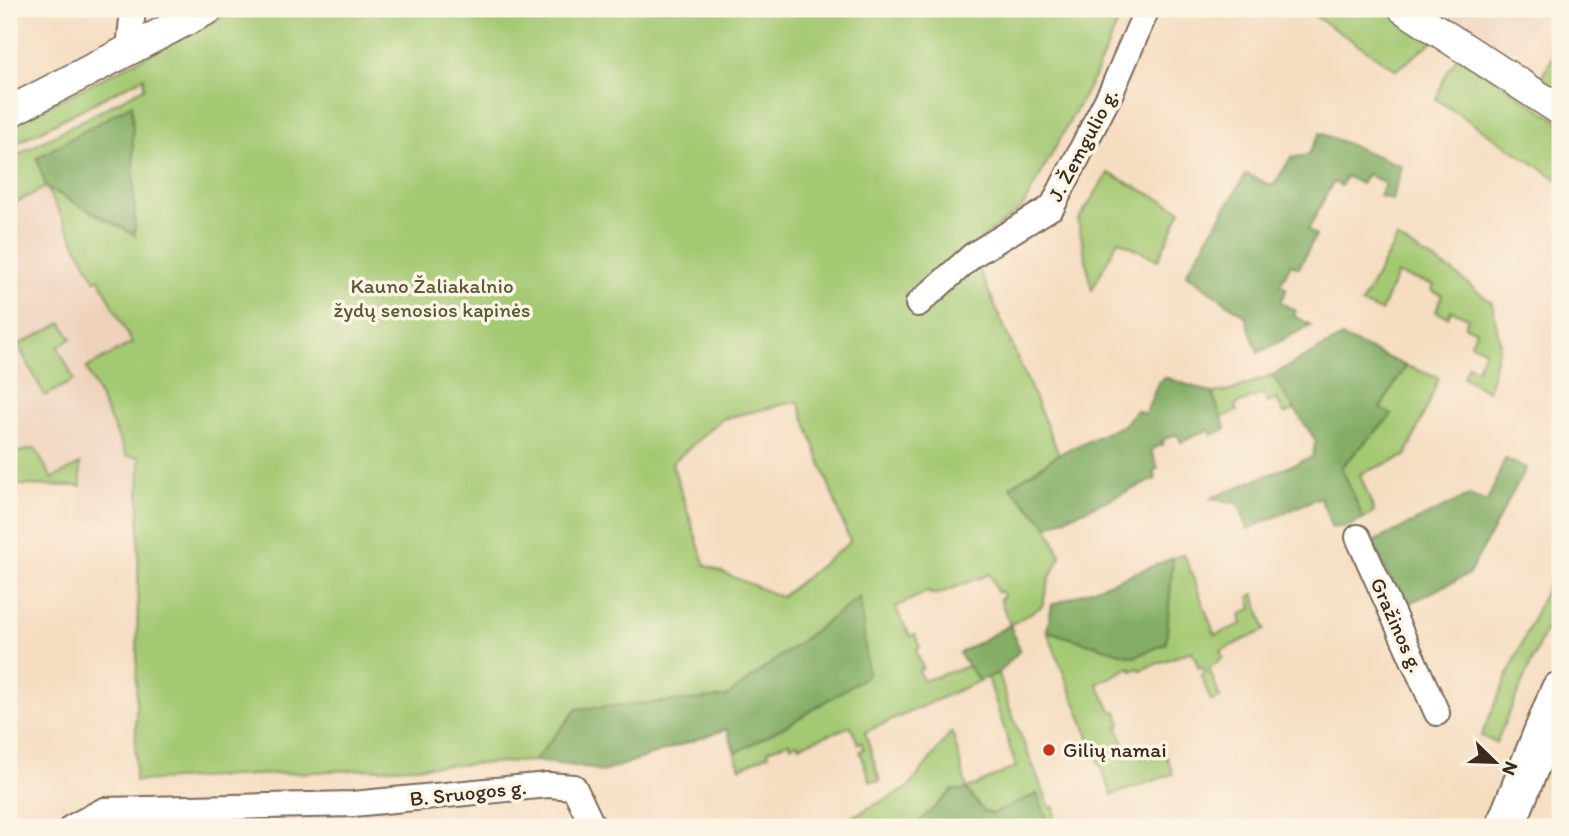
<svg xmlns="http://www.w3.org/2000/svg" width="1569" height="836" viewBox="0 0 1569 836" font-family="Itim,sans-serif">
<style>
.built{fill:#eed1bb}
.green{fill:#a4c973;stroke:#707a48;stroke-width:2;fill-rule:evenodd}
.forest{fill:#83ad65;stroke:#5f6c42;stroke-width:2}
.lines{fill:none;stroke-linecap:round;stroke-linejoin:round}
.minor-casing{stroke:#7c6957;stroke-width:28}
.tertiary-casing{stroke:#7c6957;stroke-width:33}
.primary-casing{stroke:#7c6957;stroke-width:42}
.minor{stroke:#fff;stroke-width:24}
.tertiary{stroke:#fff;stroke-width:30}
.primary{stroke:#fff;stroke-width:38}
.poi-dot{fill:#c8321e;stroke:#fcf5e5;stroke-width:2.5}
.labels{text-anchor:middle;stroke-width:7;stroke-linejoin:round;paint-order:stroke}
.street-label{font-size:21px;fill:#3b2a1e;stroke:#fcf5e5}
.park-label{font-size:21px;fill:#5a5a38;stroke:#fcf5e5}
.poi-label{font-size:21px;fill:#3b2a1e;stroke:#fcf5e5;text-anchor:start}
</style>
<rect width="100%" height="100%" fill="#fcf5e5"/>
<filter id="ink" filterUnits="userSpaceOnUse"><feTurbulence type="fractalNoise" baseFrequency=".0143" numOctaves="2"/><feDisplacementMap in="SourceGraphic" scale="14" xChannelSelector="R" yChannelSelector="G"/><feConvolveMatrix kernelMatrix="1 2 1 2 8 2 1 2 1" color-interpolation-filters="sRGB"/></filter>
<filter id="wash" filterUnits="userSpaceOnUse"><feTurbulence type="fractalNoise" baseFrequency=".00686" numOctaves="4" result="noise"/><feDisplacementMap in="SourceGraphic" scale="28" xChannelSelector="R" yChannelSelector="G"/><feGaussianBlur stdDeviation="1.57" result="paint"/><feColorMatrix in="noise" values="0 0 0 0 0 0 0 0 0 0 0 0 0 0 0 0 0 1.4 0 .05"/><feComposite in="paint" operator="in"/></filter>
<g filter="url(#wash)">
<rect width="100%" height="100%" fill="#f5ddc1"/>
<g class="built">
<path d="M 1425,9 L 1544,9 L 1509,63 Z"/>
<path d="M 144,88 L 139,516 L 81,521 L 81,486 L 9,485 L 9,159 Z"/>
</g>
<g class="green">
<path d="M 238,9 L 1124,9 L 1093,79 L 1022,208 L 979,241 L 973,255 L 1059,454 L 1010,487 L 1048,526 L 1061,557 L 1050,577 L 1042,606 L 1010,625 L 1000,599 L 1004,597 L 1002,591 L 997,592 L 990,574 L 938,594 L 930,594 L 929,591 L 895,607 L 910,636 L 915,634 L 920,647 L 916,650 L 923,668 L 919,670 L 923,681 L 968,666 L 979,681 L 865,732 L 880,781 L 870,781 L 860,751 L 864,749 L 861,742 L 858,744 L 851,726 L 799,746 L 797,743 L 791,746 L 789,742 L 768,750 L 769,754 L 740,768 L 735,753 L 793,722 L 860,597 L 726,697 L 577,709 L 534,761 L 135,781 L 140,457 L 127,456 L 86,368 L 132,343 L 99,278 L 95,280 L 46,187 L 9,206 L 9,159 L 144,88 L 144,77 L 9,147 L 9,126 ZM 132,105 L 135,235 L 46,187 L 37,158 ZM 798,401 L 850,542 L 781,597 L 705,565 L 672,463 L 722,419 Z"/>
<path d="M 1304,9 L 1385,9 L 1434,40 L 1397,70 Z"/>
<path d="M 1556,51 L 1560,54 L 1560,96 L 1539,82 Z"/>
<path d="M 1458,56 L 1560,122 L 1560,181 L 1436,99 L 1445,76 Z"/>
<path d="M 1108,173 L 1181,210 L 1158,260 L 1118,240 L 1092,290 L 1078,221 Z"/>
<path d="M 1397,238 L 1453,272 L 1492,303 L 1500,343 L 1488,391 L 1463,377 L 1468,365 L 1477,369 L 1485,350 L 1471,344 L 1476,330 L 1465,326 L 1468,318 L 1451,310 L 1448,317 L 1436,312 L 1442,295 L 1432,291 L 1434,285 L 1397,274 L 1381,311 L 1361,304 Z"/>
<path d="M 62,323 L 71,339 L 58,347 L 74,380 L 45,396 L 18,345 Z"/>
<path d="M 1406,366 L 1439,378 L 1406,456 L 1360,474 L 1374,511 L 1364,519 L 1341,467 L 1391,416 L 1380,409 Z"/>
<path d="M 1272,375 L 1296,409 L 1284,414 L 1277,399 L 1268,403 L 1263,393 L 1235,405 L 1237,411 L 1221,418 L 1212,393 L 1230,391 Z"/>
<path d="M 35,448 L 52,479 L 80,464 L 81,486 L 9,485 L 9,455 Z"/>
<path d="M 1184,554 L 1215,635 L 1242,624 L 1240,615 L 1252,608 L 1249,597 L 1254,594 L 1265,630 L 1220,651 L 1223,658 L 1209,668 L 1220,698 L 1211,701 L 1201,675 L 1205,673 L 1203,667 L 1199,668 L 1192,651 L 1140,670 L 1138,668 L 1132,671 L 1130,667 L 1097,684 L 1112,712 L 1117,711 L 1121,724 L 1117,726 L 1124,744 L 1120,746 L 1124,757 L 1163,746 L 1173,774 L 1112,795 L 1047,631 L 1134,657 L 1166,644 L 1173,558 Z"/>
<path d="M 1558,562 L 1560,597 L 1496,743 L 1481,736 Z"/>
<path d="M 999,673 L 1009,707 L 1050,808 L 1054,807 L 1055,827 L 1050,827 L 1037,794 L 992,814 L 983,811 L 967,790 L 953,790 L 914,827 L 832,827 L 908,788 L 952,731 L 967,789 L 1016,767 L 988,677 Z"/>
</g>
<g class="forest">
<path d="M 132,104 L 135,235 L 46,187 L 37,158 Z"/>
<path d="M 1320,133 L 1402,166 L 1392,200 L 1379,196 L 1385,184 L 1367,174 L 1361,184 L 1346,176 L 1341,186 L 1333,182 L 1308,230 L 1316,235 L 1299,268 L 1291,264 L 1280,285 L 1287,289 L 1280,302 L 1296,311 L 1294,316 L 1311,325 L 1258,353 L 1245,316 L 1186,274 L 1246,174 L 1273,186 L 1291,158 L 1308,155 Z"/>
<path d="M 1342,337 L 1406,366 L 1380,408 L 1392,415 L 1341,467 L 1364,519 L 1349,526 L 1332,528 L 1320,497 L 1248,529 L 1238,504 L 1211,498 L 1312,457 L 1316,441 L 1272,375 Z"/>
<path d="M 1164,377 L 1212,393 L 1226,429 L 1212,435 L 1209,429 L 1181,442 L 1177,434 L 1162,440 L 1163,444 L 1151,450 L 1158,468 L 1153,471 L 1156,479 L 1048,526 L 1010,487 L 1059,454 L 1124,425 L 1136,410 L 1145,414 L 1158,383 Z"/>
<path d="M 1505,459 L 1526,468 L 1469,574 L 1402,607 L 1373,542 L 1469,495 L 1487,502 Z"/>
<path d="M 1173,558 L 1166,643 L 1134,657 L 1047,631 L 1052,605 Z"/>
<path d="M 860,597 L 868,675 L 793,722 L 735,753 L 727,729 L 602,772 L 590,768 L 534,761 L 577,709 L 726,697 Z"/>
<path d="M 1010,625 L 1020,650 L 999,673 L 979,681 L 959,653 Z"/>
<path d="M 953,790 L 967,790 L 983,811 L 992,814 L 1037,794 L 1050,827 L 914,827 Z"/>
</g>
</g>
<g filter="url(#ink)">
<g class="lines">
<defs>
<g id="minor">
<path d="M 129,49 L 133,9"/>
<path d="M 918,304 L 973,255 L 1052,207 L 1112,90 L 1147,9"/>
<path d="M 1358,537 L 1437,713"/>
<path d="M 72,827 L 104,810 L 353,804 L 548,785 L 574,787 L 593,827"/>
</g>
<g id="tertiary">
<path d="M 1404,9 L 1560,110"/>
<path d="M 9,112 L 208,9"/>
</g>
<path id="primary" d="M 1505,827 L 1560,691"/>
</defs>
<use href="#minor" class="minor-casing"/>
<use href="#tertiary" class="tertiary-casing"/>
<use href="#primary" class="primary-casing"/>
<use href="#minor" class="minor"/>
<use href="#tertiary" class="tertiary"/>
<use href="#primary" class="primary"/>
</g>
</g>
<circle class="poi-dot" cx="1049" cy="750" r="7"/>
<g class="labels">
<g class="street-label">
<text transform="translate(1083 145) rotate(-62)" y="7">J. Žemgulio g.</text>
<text transform="translate(1397 625) rotate(66)" y="7">Gražinos g.</text>
<text transform="translate(468 793) rotate(-6)" y="7">B. Sruogos g.</text>
</g>
<g class="park-label">
<text x="432" y="293">Kauno Žaliakalnio<tspan x="432" dy="24">žydų senosios kapinės</tspan></text>
</g>
<g class="poi-label">
<text x="1063" y="757">Gilių namai</text>
</g>
</g>
<rect width="1569" height="836" fill="none" stroke="#fcf5e5" stroke-width="35"/>
<g transform="translate(1495 762) rotate(113)" stroke="#fcf5e5" stroke-width="5" paint-order="stroke">
<path d="M0-5L12 26L0 18L-12 26Z" fill="#3b2a1e"/>
<text y="-10" font-size="19" font-weight="bold" text-anchor="middle" fill="#3b2a1e">N</text>
</g>
</svg>
